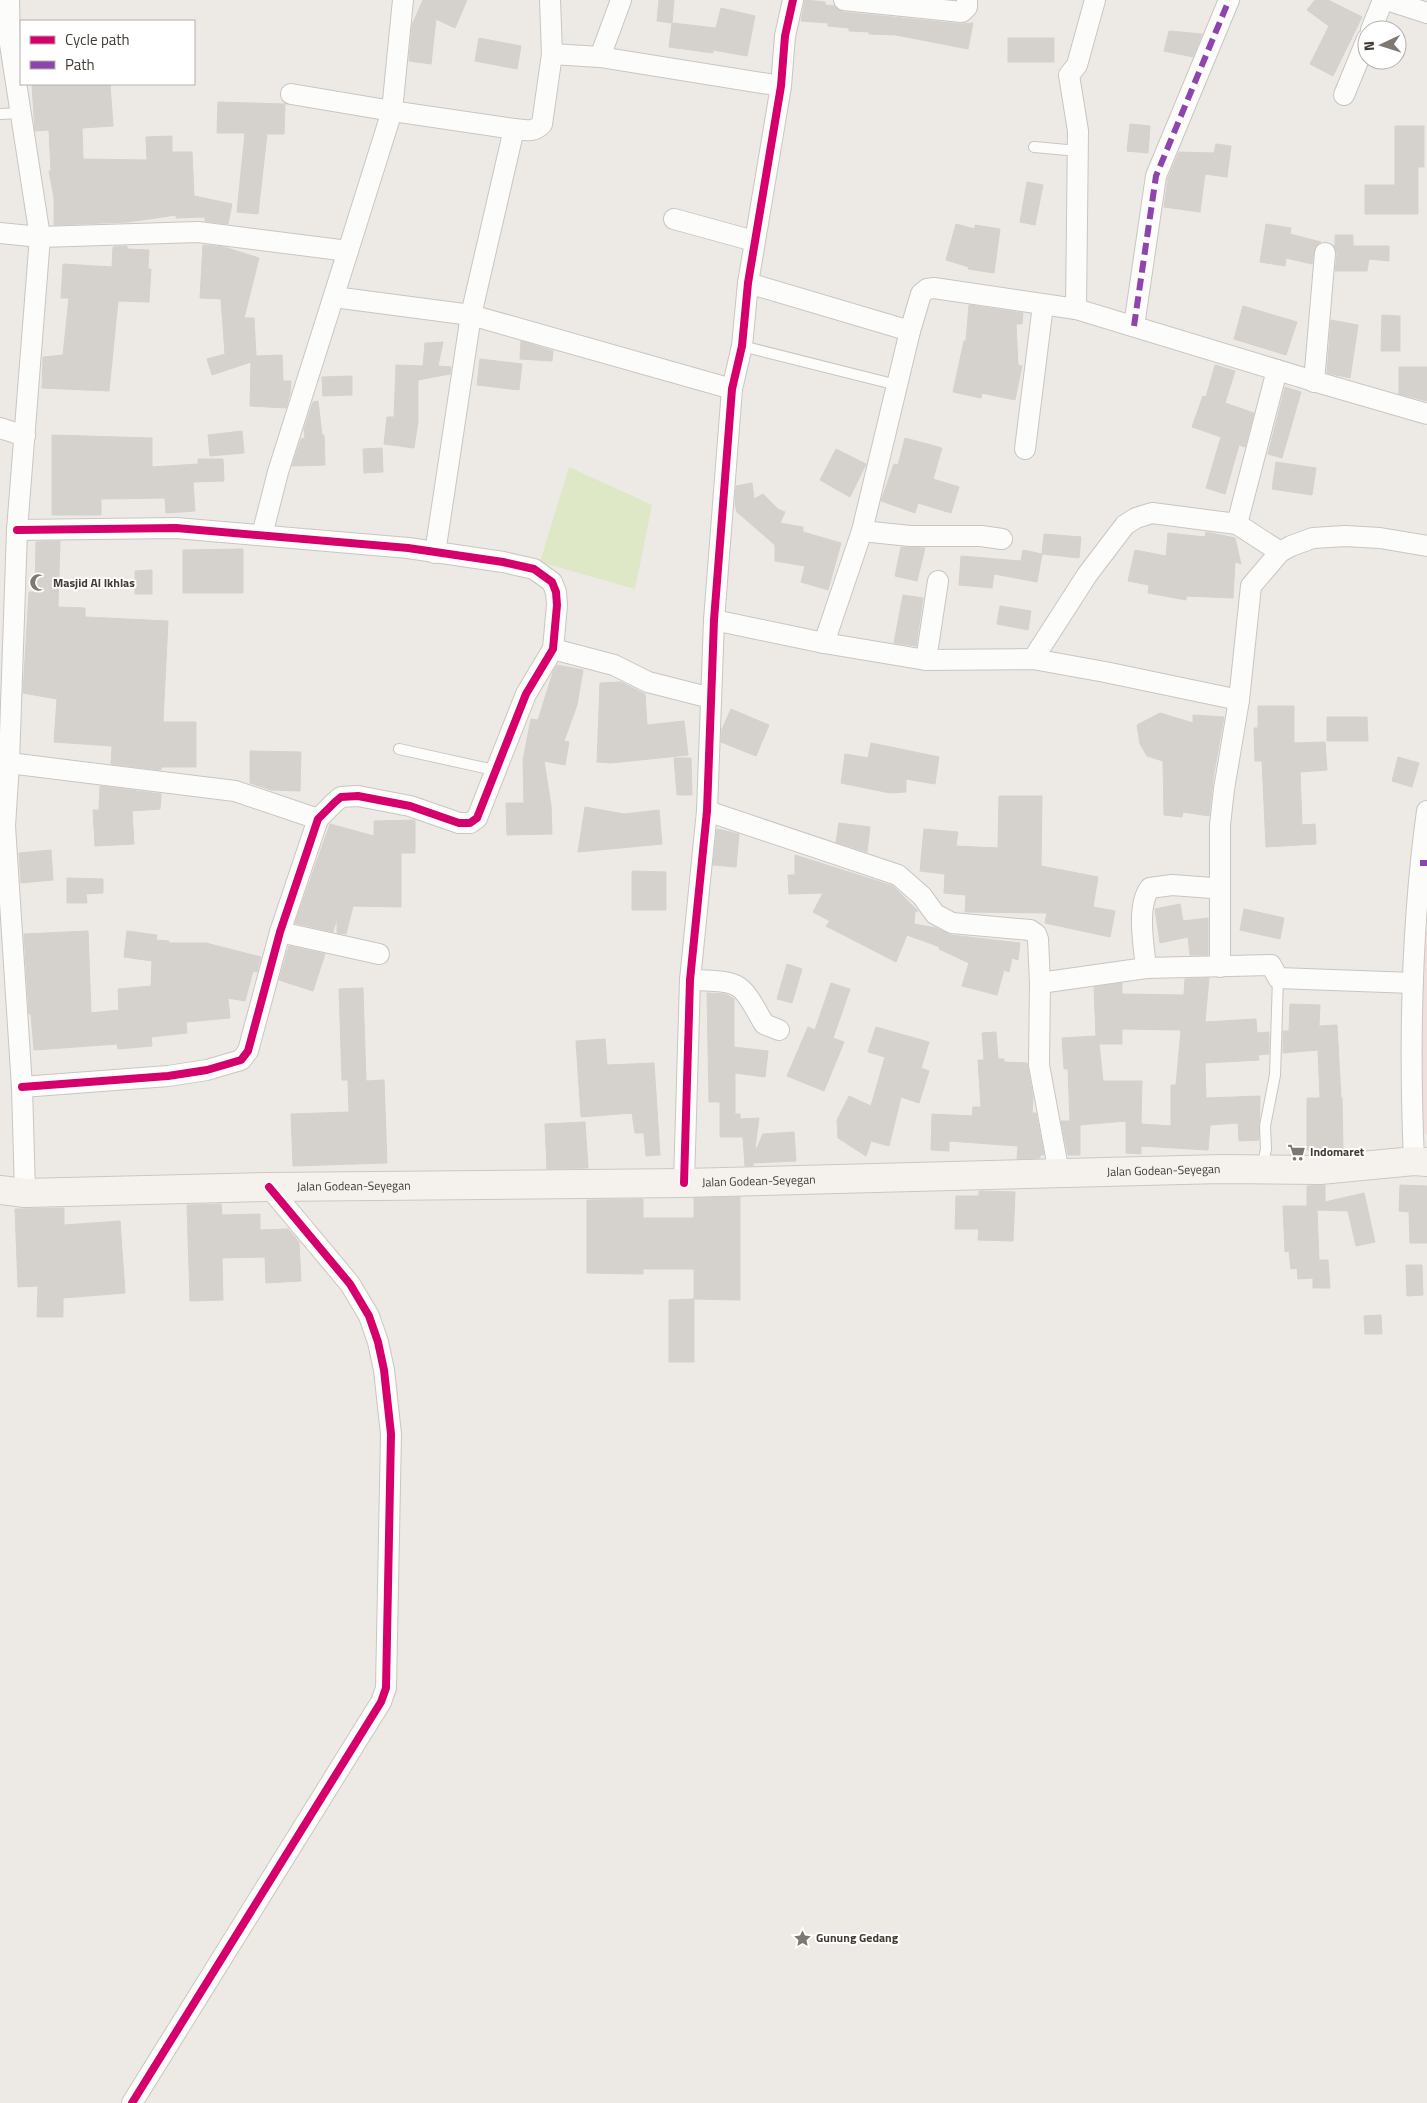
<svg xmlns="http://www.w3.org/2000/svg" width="1427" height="2103" viewBox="0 0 1427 2103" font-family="'Titillium Web',sans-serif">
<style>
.medical{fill:#efdfdd}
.green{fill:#dee7c6}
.building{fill:#d5d1cd;stroke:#d5d1cc;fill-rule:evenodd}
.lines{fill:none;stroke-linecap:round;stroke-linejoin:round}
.service-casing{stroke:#c9c6c2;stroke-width:12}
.minor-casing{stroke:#c9c6c2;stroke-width:22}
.secondary-casing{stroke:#cdc7bf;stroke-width:30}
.service{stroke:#fcfcfb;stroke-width:10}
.minor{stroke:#fcfcfb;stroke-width:20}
.secondary{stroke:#f5f2ed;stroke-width:28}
.quiet{stroke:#8e44ad;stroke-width:6;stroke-dasharray:12 6;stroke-linecap:butt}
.cycleway-casing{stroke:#fff;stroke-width:11}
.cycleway{stroke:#d6006c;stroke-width:8}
.labels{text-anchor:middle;stroke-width:4;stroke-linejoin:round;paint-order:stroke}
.poi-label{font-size:12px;font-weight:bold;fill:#423a33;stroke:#fff;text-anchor:start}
.street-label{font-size:12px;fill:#423a33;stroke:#fff}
</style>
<rect width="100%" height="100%" fill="#edeae6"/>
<path class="medical" d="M 1427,931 L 1427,1134 L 1423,1134 L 1416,932 Z"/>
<path class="green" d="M 569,467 L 652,505 L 635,589 L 540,562 Z"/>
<g class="building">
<path d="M 423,0 L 467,0 L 455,28 L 436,19 L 431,64 L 409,61 L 412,25 Z"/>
<path d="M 659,0 L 674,0 L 672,23 L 657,21 Z"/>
<path d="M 805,0 L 825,2 L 825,5 L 834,6 L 843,12 L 961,24 L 973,23 L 968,49 L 896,35 L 869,34 L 869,32 L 849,31 L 849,28 L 828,26 L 828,23 L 801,21 Z"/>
<path d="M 1315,0 L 1328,0 L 1362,17 L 1333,76 L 1310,64 L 1329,26 L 1307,10 Z"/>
<path d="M 721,8 L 755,16 L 747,56 L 713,50 L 713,53 L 669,47 L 672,23 L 716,28 Z"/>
<path d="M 1169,31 L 1202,34 L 1193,57 L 1164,51 Z"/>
<path d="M 479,38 L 521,46 L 517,69 L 475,61 Z"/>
<rect x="1008" y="38" width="46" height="24"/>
<path d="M 32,84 L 110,84 L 113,126 L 82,128 L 83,159 L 147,160 L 146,137 L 172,136 L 172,152 L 192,152 L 194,196 L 232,204 L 228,224 L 205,221 L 205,217 L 176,218 L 176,215 L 128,222 L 54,225 L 54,198 L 49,171 L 51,171 L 49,130 L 35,131 Z"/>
<path d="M 218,102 L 285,104 L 284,134 L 267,134 L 258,214 L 237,212 L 245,133 L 217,133 Z"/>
<path d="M 1130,124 L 1150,126 L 1148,153 L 1127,151 Z"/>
<path d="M 1395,126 L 1424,126 L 1424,167 L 1418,167 L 1418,214 L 1365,214 L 1365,185 L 1395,185 Z"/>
<path d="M 1216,144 L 1231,146 L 1227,177 L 1205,174 L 1200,212 L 1164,207 L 1168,178 L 1179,152 L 1214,153 Z"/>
<path d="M 1027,182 L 1043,185 L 1035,225 L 1020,222 Z"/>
<path d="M 956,224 L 975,229 L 975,225 L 1000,229 L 994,273 L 968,269 L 969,267 L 946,260 Z"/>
<path d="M 1266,224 L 1291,228 L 1290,234 L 1321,242 L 1315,247 L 1312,264 L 1286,258 L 1285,266 L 1260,262 Z"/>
<path d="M 1335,235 L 1353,235 L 1353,246 L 1389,246 L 1389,261 L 1369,259 L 1367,271 L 1335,271 L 1337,254 L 1333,245 L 1335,246 Z"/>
<path d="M 203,245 L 224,247 L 259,258 L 244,318 L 254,318 L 256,356 L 282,355 L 283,381 L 291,381 L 290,394 L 286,408 L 250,406 L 251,362 L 212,375 L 207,359 L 225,354 L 221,299 L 200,298 Z"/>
<path d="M 127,246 L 127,249 L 149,250 L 148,269 L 151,269 L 149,302 L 118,301 L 109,391 L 42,388 L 43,357 L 63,355 L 69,298 L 61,298 L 63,264 L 112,267 L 113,247 Z"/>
<path d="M 969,305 L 1023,313 L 1022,324 L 1016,324 L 1018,365 L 1022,366 L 1015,400 L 982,393 L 981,398 L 953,392 L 964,341 L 966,341 Z"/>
<path d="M 1243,306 L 1297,322 L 1286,355 L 1234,339 Z"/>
<path d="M 1382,315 L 1400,316 L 1400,351 L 1381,351 Z"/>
<path d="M 1331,320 L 1358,325 L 1350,378 L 1327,373 Z"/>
<path d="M 521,341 L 553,351 L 552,361 L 520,359 Z"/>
<path d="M 443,342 L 438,366 L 451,367 L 450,374 L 418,380 L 418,421 L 414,448 L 384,444 L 387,417 L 394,417 L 396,365 L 423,366 L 425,343 Z"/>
<path d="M 480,359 L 522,364 L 519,390 L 477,385 Z"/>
<path d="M 1215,365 L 1235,371 L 1225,403 L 1254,413 L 1245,447 L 1239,445 L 1225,494 L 1206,488 L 1221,437 L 1192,427 L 1203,396 L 1206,397 Z"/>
<path d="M 1399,367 L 1427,367 L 1427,401 L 1399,394 Z"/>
<path d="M 352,376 L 352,395 L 323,396 L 322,377 Z"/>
<path d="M 1285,387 L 1301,392 L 1282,458 L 1268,454 Z"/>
<path d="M 318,401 L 322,435 L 324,435 L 325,465 L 292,466 L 301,439 L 305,438 L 304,429 L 313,402 Z"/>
<path d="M 242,431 L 244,453 L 210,456 L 208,435 Z"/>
<path d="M 52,435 L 152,438 L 152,467 L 198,464 L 198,459 L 223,459 L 224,481 L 193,482 L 195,511 L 166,513 L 165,498 L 101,499 L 101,515 L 52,515 Z"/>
<path d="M 905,438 L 942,448 L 933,479 L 959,487 L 951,513 L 918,503 L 915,513 L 881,501 L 894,464 L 898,465 Z"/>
<path d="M 382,448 L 383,472 L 364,473 L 363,449 Z"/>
<path d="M 836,449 L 866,464 L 850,497 L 820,480 Z"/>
<path d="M 1276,462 L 1316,468 L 1312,495 L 1272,489 Z"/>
<path d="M 752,483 L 754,499 L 763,494 L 778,509 L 785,512 L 780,523 L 803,527 L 803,532 L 841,543 L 828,590 L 801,582 L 805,566 L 775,561 L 775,545 L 737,512 L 735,504 L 736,486 Z"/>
<path d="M 1206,532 L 1235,538 L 1241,564 L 1235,562 L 1233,598 L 1186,596 L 1186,600 L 1148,593 L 1149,585 L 1128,581 L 1135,550 L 1166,556 L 1168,533 L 1205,537 Z"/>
<path d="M 1044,534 L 1081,537 L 1079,558 L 1042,554 Z"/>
<path d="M 60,541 L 58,607 L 85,608 L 85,617 L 168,621 L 163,722 L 196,722 L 196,767 L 161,767 L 161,770 L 111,764 L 112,746 L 54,742 L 57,699 L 23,693 L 29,592 L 35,592 L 36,542 Z"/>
<path d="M 901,547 L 925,548 L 917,581 L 895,576 Z"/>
<path d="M 243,549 L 243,593 L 183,593 L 183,550 Z"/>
<path d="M 1023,550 L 1042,554 L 1037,582 L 994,574 L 992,588 L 959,585 L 961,556 L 1021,561 Z"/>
<path d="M 152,570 L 152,594 L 135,594 L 135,571 Z"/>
<path d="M 903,595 L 923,598 L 916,646 L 894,643 Z"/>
<path d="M 1000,606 L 1031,611 L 1028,630 L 997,624 Z"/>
<path d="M 557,665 L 583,670 L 577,705 L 564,741 L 569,742 L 565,765 L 544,761 L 551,805 L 552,834 L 507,835 L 506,803 L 524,803 L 523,760 L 531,719 L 538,720 L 553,672 Z"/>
<path d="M 621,682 L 645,694 L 647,725 L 684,721 L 688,755 L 611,763 L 597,762 L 600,683 Z"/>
<path d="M 1258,706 L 1294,706 L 1294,743 L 1325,742 L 1327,770 L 1300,772 L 1302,825 L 1315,824 L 1316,844 L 1266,847 L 1262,761 L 1255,761 L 1254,728 L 1258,728 Z"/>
<path d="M 731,709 L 769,725 L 756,756 L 721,742 L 722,729 Z"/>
<path d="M 1160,713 L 1193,723 L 1193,715 L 1224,717 L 1214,773 L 1209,816 L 1183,812 L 1182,817 L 1164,815 L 1163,761 L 1147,756 L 1140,744 L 1137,725 Z"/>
<path d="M 1327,717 L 1367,717 L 1368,741 L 1327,741 Z"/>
<path d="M 871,743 L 939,757 L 935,784 L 906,779 L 906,792 L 890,793 L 841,783 L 845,754 L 868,758 Z"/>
<path d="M 250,751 L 301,752 L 300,791 L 271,790 L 250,783 Z"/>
<path d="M 1398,757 L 1419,763 L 1412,787 L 1392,781 Z"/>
<path d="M 674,758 L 691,758 L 692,795 L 677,795 Z"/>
<path d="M 100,786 L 161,794 L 160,809 L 132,811 L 134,844 L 95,846 L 93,810 L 99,810 Z"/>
<path d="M 999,796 L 1042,796 L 1041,866 L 1098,877 L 1093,907 L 1115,911 L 1110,937 L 1045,923 L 1047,913 L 965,912 L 966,895 L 944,893 L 945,874 L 920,871 L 924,829 L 958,832 L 956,846 L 998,848 Z"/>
<path d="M 585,807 L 624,814 L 659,810 L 662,844 L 578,852 Z"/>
<path d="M 415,820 L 415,853 L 401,853 L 401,907 L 353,906 L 346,934 L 337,933 L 337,918 L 333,932 L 295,923 L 330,824 L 374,836 L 374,821 Z"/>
<path d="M 839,823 L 870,827 L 867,852 L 836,842 Z"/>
<path d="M 717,829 L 739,834 L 736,867 L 713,865 Z"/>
<path d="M 51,850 L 53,880 L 21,883 L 19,853 Z"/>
<path d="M 795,855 L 893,886 L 918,911 L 915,912 L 914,924 L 936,928 L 951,935 L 1020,943 L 1018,960 L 1012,958 L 1009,972 L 1004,970 L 997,995 L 962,986 L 969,963 L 939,949 L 940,947 L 907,935 L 896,962 L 826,926 L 830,921 L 813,912 L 823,893 L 789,894 L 788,875 L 795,875 Z"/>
<path d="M 632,871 L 666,872 L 666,910 L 632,910 Z"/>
<path d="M 67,878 L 103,879 L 103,893 L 86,894 L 87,903 L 67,903 Z"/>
<path d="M 1180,904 L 1183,921 L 1208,918 L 1208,955 L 1190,955 L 1188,937 L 1160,943 L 1155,909 Z"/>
<path d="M 1244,909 L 1284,918 L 1280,939 L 1240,930 Z"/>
<path d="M 88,931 L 91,1013 L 119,1010 L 118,989 L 151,986 L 152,961 L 124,957 L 127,931 L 157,935 L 156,940 L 169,941 L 169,943 L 206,943 L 261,957 L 257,972 L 253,971 L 245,1001 L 228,998 L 230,1018 L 186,1022 L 187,1033 L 151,1037 L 152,1046 L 118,1049 L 117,1044 L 34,1050 L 31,1014 L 29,1014 L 24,934 Z"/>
<path d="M 289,946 L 325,954 L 313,991 L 279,980 Z"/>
<path d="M 787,964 L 802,969 L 792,1003 L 777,999 Z"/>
<path d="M 1209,978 L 1205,1022 L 1256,1019 L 1257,1033 L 1269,1032 L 1269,1054 L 1258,1055 L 1259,1060 L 1205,1063 L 1206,1098 L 1260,1096 L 1259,1140 L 1239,1141 L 1238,1123 L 1210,1125 L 1208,1150 L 1141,1146 L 1141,1154 L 1126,1153 L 1126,1121 L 1080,1125 L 1080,1155 L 1068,1155 L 1061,1121 L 1070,1121 L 1068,1069 L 1064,1069 L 1062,1038 L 1096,1036 L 1094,987 L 1122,983 L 1122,994 L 1184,995 L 1185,979 ZM 1122,1029 L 1181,1030 L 1176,1085 L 1171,1085 L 1171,1126 L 1141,1124 L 1142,1081 L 1103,1081 L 1099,1044 L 1122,1044 Z"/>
<path d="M 831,983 L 850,989 L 833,1038 L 844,1042 L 824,1091 L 787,1076 L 808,1027 L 815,1030 Z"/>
<path d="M 363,988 L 366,1081 L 384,1080 L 387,1163 L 293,1166 L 291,1114 L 349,1112 L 348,1080 L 342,1080 L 339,989 Z"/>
<path d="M 707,993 L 726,994 L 734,999 L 734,1047 L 768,1051 L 765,1077 L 735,1073 L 735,1114 L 740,1114 L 740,1119 L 759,1118 L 755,1148 L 757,1148 L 763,1134 L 794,1132 L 796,1161 L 753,1163 L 753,1166 L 745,1166 L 743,1137 L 720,1137 L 720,1102 L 709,1102 Z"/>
<path d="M 1290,1004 L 1320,1005 L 1319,1026 L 1337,1025 L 1341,1098 L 1342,1098 L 1343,1149 L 1307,1150 L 1307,1098 L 1320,1098 L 1318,1050 L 1283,1053 L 1283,1031 L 1289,1031 Z"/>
<path d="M 876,1027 L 929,1042 L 921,1068 L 929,1071 L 919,1103 L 901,1097 L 889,1146 L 871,1141 L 866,1156 L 838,1138 L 837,1120 L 849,1096 L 871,1106 L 885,1057 L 868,1052 Z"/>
<path d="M 996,1032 L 998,1059 L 1004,1059 L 1004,1062 L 1027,1063 L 1033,1097 L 1032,1113 L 1036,1113 L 1044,1155 L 1040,1155 L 1040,1158 L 1017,1159 L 1018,1146 L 949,1141 L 949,1151 L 931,1150 L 932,1114 L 972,1116 L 973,1107 L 981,1107 L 978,1060 L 984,1060 L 982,1033 Z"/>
<path d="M 605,1039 L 607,1065 L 654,1063 L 660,1155 L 646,1156 L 644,1133 L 635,1133 L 632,1113 L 581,1117 L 576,1041 Z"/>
<path d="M 585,1122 L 588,1168 L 547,1169 L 545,1124 Z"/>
<path d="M 1325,1185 L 1325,1202 L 1364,1193 L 1375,1242 L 1356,1246 L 1348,1211 L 1317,1210 L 1319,1260 L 1328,1260 L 1330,1288 L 1313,1288 L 1313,1278 L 1298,1279 L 1297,1268 L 1291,1269 L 1289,1251 L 1285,1252 L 1283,1206 L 1307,1206 L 1307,1186 Z"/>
<path d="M 1400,1185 L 1427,1186 L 1427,1243 L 1410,1243 L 1409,1212 L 1399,1211 Z"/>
<path d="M 979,1191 L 1015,1192 L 1013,1241 L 978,1240 L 979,1229 L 955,1229 L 956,1196 L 979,1196 Z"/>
<path d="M 740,1197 L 740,1300 L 694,1299 L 694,1269 L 643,1269 L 643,1274 L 587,1273 L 587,1200 L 643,1199 L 643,1218 L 694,1218 L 694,1198 Z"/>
<path d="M 221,1204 L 222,1215 L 260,1214 L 260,1230 L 288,1229 L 299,1242 L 301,1281 L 266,1283 L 265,1257 L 222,1258 L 223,1300 L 190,1301 L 187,1205 Z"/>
<path d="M 64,1208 L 64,1225 L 120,1221 L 125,1293 L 63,1298 L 63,1317 L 37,1317 L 38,1286 L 18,1287 L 15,1209 Z"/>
<path d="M 1406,1265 L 1422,1265 L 1423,1295 L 1407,1296 Z"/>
<path d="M 694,1299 L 694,1362 L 669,1362 L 669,1300 Z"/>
<path d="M 1381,1315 L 1382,1334 L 1365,1334 L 1364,1316 Z"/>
</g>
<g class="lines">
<defs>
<g id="service">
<path d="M 0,114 L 21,113"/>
<path d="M 1034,147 L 1078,151"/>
<path d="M 742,346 L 897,385"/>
<path d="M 399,749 L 494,770"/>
<path d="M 1262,1168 L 1266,1149 L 1265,1126 L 1275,1075 L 1278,978"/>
</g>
<g id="minor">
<path d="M 9,0 L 10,44 L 40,237 L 17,530 L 9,763 L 5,826 L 22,1087 L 25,1193"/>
<path d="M 844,0 L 962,12 L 967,7 L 967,0"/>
<path d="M 1387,0 L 1427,13"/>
<path d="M 1371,30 L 1383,0"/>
<path d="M 552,54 L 600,57 L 781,86"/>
<path d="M 600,57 L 621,0"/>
<path d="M 291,94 L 392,111 L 514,129"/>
<path d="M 1344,95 L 1367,39"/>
<path d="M 674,219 L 754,241"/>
<path d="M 0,233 L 40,237 L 198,232 L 348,251 L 392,111 L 403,0"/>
<path d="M 748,283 L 910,331"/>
<path d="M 334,297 L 471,315 L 732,389"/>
<path d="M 1076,309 L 1078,131 L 1069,75 L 1077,65 L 1095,0"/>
<path d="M 1134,326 L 1156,176 L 1229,0"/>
<path d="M 1314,382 L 1325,253"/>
<path d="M 0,428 L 25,436"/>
<path d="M 1025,449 L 1043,305"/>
<path d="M 1237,524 L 1280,552"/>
<path d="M 17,530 L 176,528 L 408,548 L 503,562 L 534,569 L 552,582 L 556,592 L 557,605 L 553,649 L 526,694 L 477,818 L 470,823 L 459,823 L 410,806 L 358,796 L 341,797 L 335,802 L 318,819 L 280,932 L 248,1051 L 241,1060 L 207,1070 L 168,1076 L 22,1087"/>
<path d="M 862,531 L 910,536 L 981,536 L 1002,539"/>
<path d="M 262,535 L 278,472 L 348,251"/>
<path d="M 435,553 L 471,315 L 514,129 C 524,130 534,133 542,124 L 552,54 L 550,0"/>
<path d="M 714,620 L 824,643 L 926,660 L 1033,659 L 1105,672 L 1239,700"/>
<path d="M 824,643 L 862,531 L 910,331 L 921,294 L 927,289 L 934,288 L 1076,309 L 1320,383 L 1427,414"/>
<path d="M 553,649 L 614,665 L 648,682 L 711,698"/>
<path d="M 1033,659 L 1087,575 L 1125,525 L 1136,518 L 1152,513 L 1237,524 L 1277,370"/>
<path d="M 926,660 L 938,581"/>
<path d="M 9,763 L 235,791 L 318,819"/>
<path d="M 707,811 L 898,875 L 922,896 L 935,914 L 952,923 L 1030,930 L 1036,934 L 1038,939 L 1040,983 L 1146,968 L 1271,965 L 1278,978 L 1413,983"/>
<path d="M 280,932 L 379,954"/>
<path d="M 1220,967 L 1220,825 L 1224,789 L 1239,700 L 1251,586 L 1280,552 L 1291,546 L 1313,538 L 1345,536 L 1380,538 L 1427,546"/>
<path d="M 1146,968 C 1144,946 1136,906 1150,888 L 1172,885 L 1212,888 L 1220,884"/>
<path d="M 690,980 C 741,982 739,979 764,1024 L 779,1030"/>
<path d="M 1040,983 L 1039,1065 L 1059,1173"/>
<path d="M 1414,1161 C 1409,1045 1411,927 1427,811"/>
<path d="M 684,1183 L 690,980 L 707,811 L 714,620 L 732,389 L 742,346 L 748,283 L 781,86 L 785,36 L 793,0"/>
<path d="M 132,2103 L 381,1702 L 386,1688 L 391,1434 L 384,1370 L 378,1342 L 369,1316 L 350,1284 L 269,1187"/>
</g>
<g id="secondary">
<path id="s1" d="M 0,1190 L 25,1193 L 269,1187 L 684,1183 L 1222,1169 L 1320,1170 L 1414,1161 L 1427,1162"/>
</g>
</defs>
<use href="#service" class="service-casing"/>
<use href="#minor" class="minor-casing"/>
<use href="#secondary" class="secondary-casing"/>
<use href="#service" class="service"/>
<use href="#minor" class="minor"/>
<use href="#secondary" class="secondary"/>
<g class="quiet">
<path d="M 1134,326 L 1156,176 L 1229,0"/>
<path d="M 1420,863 L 1427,863"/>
</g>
<defs>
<g id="cycleway">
<path d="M 17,530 L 176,528 L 408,548 L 503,562 L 534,569 L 552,582 L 556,592 L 557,605 L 553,649 L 526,694 L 477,818 L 470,823 L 459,823 L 410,806 L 358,796 L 341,797 L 335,802 L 318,819 L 280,932 L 248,1051 L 241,1060 L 207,1070 L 168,1076 L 22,1087"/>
<path d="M 684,1183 L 690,980 L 707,811 L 714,620 L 732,389 L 742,346 L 748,283 L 781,86 L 785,36 L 793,0"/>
<path d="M 132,2103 L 381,1702 L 386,1688 L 391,1434 L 384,1370 L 378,1342 L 369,1316 L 350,1284 L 269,1187"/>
</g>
</defs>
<use href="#cycleway" class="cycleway-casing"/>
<use href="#cycleway" class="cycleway"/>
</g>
<defs>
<symbol id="mosque-bare" viewBox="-9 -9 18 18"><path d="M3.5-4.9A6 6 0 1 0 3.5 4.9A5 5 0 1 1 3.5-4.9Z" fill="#7e7872" stroke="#fff" stroke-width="2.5" paint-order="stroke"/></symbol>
<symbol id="supermarket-bare" viewBox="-9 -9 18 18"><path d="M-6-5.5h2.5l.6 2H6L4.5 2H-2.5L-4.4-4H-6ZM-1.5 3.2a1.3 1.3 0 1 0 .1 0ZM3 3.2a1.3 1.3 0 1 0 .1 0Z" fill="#7e7872" stroke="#fff" stroke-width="2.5" paint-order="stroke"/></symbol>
<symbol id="sight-bare" viewBox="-9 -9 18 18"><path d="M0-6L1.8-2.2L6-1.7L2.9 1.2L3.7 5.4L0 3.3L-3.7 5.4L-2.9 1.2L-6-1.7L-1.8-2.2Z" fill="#7e7872" stroke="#fff" stroke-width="2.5" paint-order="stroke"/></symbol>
</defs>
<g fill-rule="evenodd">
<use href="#mosque-bare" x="26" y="570" width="25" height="25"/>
<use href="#supermarket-bare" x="1284" y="1140" width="25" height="25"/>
<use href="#sight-bare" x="790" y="1926" width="25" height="25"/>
</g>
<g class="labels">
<g class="poi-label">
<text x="53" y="587">Masjid Al Ikhlas</text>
<text x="1310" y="1156">Indomaret</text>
<text x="816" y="1942">Gunung Gedang</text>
</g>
<g class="street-label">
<text dy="4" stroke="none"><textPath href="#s1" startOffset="1164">Jalan Godean-Seyegan</textPath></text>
<text dy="4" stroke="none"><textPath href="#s1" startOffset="759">Jalan Godean-Seyegan</textPath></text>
<text dy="4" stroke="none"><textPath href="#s1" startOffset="354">Jalan Godean-Seyegan</textPath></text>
</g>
</g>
<rect x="20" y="20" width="175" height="65" fill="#ffffff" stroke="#b3b0ad"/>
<rect x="30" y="36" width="25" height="8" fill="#d6006c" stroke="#b3b0ad"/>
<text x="65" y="45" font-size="15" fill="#423a33">Cycle path</text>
<rect x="30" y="61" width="25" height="8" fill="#8e44ad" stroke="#b3b0ad"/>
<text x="65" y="70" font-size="15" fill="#423a33">Path</text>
<g transform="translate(1382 45) rotate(266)"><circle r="24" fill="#ffffff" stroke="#b3b0ad"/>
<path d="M0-4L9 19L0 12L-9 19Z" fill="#7e7872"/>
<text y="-8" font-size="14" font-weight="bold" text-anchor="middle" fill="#423a33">N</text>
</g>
</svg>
